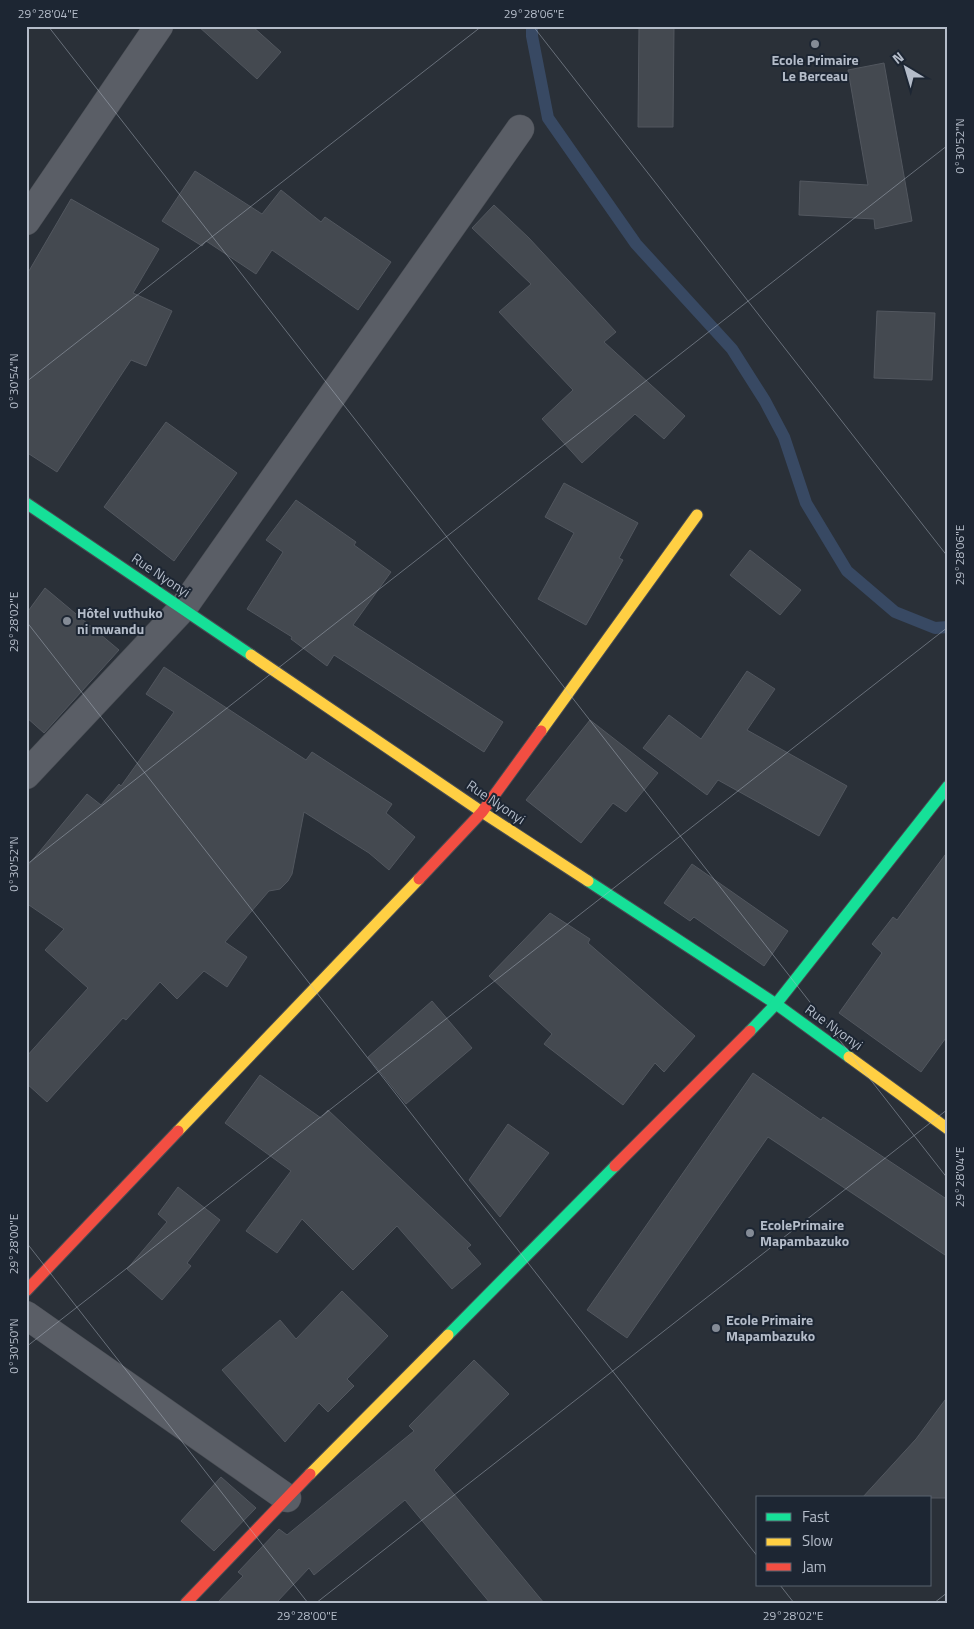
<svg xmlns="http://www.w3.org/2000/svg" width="974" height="1629" viewBox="0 0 974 1629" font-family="'Titillium Web',sans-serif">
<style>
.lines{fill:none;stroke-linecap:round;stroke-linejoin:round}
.stream{stroke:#384963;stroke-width:12}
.building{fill:#444950;stroke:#52575f}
.street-casing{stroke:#484c53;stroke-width:29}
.fast-casing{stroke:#484c53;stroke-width:13}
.slow-casing{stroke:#484c53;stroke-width:13}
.jam-casing{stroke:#484c53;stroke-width:13}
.street{stroke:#5a5e66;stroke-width:28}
.fast{stroke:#16e098;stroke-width:11}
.slow{stroke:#ffcf43;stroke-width:11}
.jam{stroke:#f24e42;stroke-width:11}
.ticks{fill:none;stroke:#b4bcc9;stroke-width:1;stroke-opacity:0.45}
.poi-dot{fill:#848b96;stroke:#1d2633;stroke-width:2}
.labels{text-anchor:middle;stroke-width:4;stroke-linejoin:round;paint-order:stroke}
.poi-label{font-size:14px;font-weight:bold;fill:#b4bcc9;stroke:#1d2633;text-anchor:start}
.street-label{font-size:14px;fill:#b4bcc9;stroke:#1d2633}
.neatline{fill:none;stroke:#b4bcc9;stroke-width:2}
.ticks-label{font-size:12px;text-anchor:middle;fill:#b4bcc9}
</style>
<rect width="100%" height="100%" fill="#2a3038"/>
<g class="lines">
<path class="stream" d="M 532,26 L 532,36 L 548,118 L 636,244 L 732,349 L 765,401 L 784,437 L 806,503 L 847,571 L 895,612 L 935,628 L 948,627"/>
</g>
<g class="building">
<path d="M 198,26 L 252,26 L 281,52 L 257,79 Z"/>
<path d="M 639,26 L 674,26 L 673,127 L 638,127 Z"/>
<path d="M 884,63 L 912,221 L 875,229 L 874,219 L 799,215 L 800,181 L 868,185 L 848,70 Z"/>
<path d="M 195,171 L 262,214 L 281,190 L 321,222 L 325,217 L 391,262 L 358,310 L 272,250 L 256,274 L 206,241 L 202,246 L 162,221 Z"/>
<path d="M 71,199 L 159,249 L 133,293 L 172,311 L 146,366 L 131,360 L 57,472 L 26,452 L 26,276 Z"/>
<path d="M 494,205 L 529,238 L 616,332 L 604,342 L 685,416 L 664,439 L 635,414 L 582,463 L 542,419 L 573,390 L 499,312 L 531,284 L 472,228 Z"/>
<path d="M 877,311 L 935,313 L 932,380 L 874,378 Z"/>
<path d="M 166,422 L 237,473 L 174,561 L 104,507 Z"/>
<path d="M 564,483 L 638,523 L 619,558 L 623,560 L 586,625 L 538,599 L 574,533 L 545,517 Z"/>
<path d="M 296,500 L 356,542 L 354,545 L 391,572 L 353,625 L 503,722 L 484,752 L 334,655 L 327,666 L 291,639 L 292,637 L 247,609 L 283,552 L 266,540 Z"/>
<path d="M 750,550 L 801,590 L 780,615 L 730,575 Z"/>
<path d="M 45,588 L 119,650 L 44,733 L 26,717 L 26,614 Z"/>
<path d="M 164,667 L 306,760 L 312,752 L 392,804 L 386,813 L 415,837 L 389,870 L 369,853 L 304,812 L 292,874 L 288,881 L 280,889 L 269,891 L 225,942 L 247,957 L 227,987 L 204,971 L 177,999 L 160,982 L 126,1020 L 123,1018 L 47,1102 L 26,1083 L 26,1057 L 88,988 L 45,950 L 64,929 L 26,903 L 26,868 L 87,794 L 101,805 L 119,784 L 121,786 L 174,712 L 146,694 Z"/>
<path d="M 747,671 L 775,689 L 747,730 L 847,786 L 819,836 L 718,780 L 707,795 L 643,748 L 669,715 L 701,739 Z"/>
<path d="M 590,720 L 658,773 L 626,812 L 613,803 L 581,843 L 526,800 Z"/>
<path d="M 948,851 L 948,1035 L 921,1072 L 839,1013 L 882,953 L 872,944 L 893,917 L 897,920 Z"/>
<path d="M 692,864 L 788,931 L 764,966 L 694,917 L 690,921 L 664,903 Z"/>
<path d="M 550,913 L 590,939 L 588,943 L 695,1036 L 664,1072 L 655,1063 L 623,1105 L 544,1044 L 552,1034 L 489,976 Z"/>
<path d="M 432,1001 L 472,1048 L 406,1104 L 368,1057 Z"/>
<path d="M 753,1073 L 821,1120 L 823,1117 L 948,1200 L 948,1257 L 768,1137 L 627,1338 L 587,1310 Z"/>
<path d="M 260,1075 L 321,1118 L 328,1110 L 471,1245 L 467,1248 L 481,1264 L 452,1289 L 397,1226 L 353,1270 L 302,1219 L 277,1253 L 246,1231 L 291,1171 L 225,1123 Z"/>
<path d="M 508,1124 L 549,1153 L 500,1217 L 469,1180 Z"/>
<path d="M 178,1187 L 220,1220 L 187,1263 L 191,1266 L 162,1300 L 127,1269 L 167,1222 L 158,1214 Z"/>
<path d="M 342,1291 L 388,1336 L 347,1379 L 354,1386 L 328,1412 L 319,1403 L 285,1442 L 222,1370 L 280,1320 L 296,1339 Z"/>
<path d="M 474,1360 L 509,1394 L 434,1470 L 544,1603 L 490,1603 L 405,1500 L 314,1575 L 309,1568 L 276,1603 L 217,1603 L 243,1576 L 238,1572 L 279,1529 L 287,1535 L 414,1431 L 409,1426 Z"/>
<path d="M 948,1396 L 948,1498 L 862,1498 L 916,1439 Z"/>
<path d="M 221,1477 L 256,1508 L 214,1551 L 181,1521 Z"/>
</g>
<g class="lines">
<defs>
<g id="street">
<path d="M 26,221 L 159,26"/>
<path d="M 26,775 L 183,608 L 520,129"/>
<path d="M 26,1315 L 287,1498"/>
</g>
<g id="fast">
<path d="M 26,503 L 251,655"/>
<path d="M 588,881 L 776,1004 L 849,1057"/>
<path d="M 750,1031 L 776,1004 L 948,786"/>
<path d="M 448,1335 L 615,1166"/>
</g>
<g id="slow">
<path d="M 251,655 L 482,812 L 588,881"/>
<path d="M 541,731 L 697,515"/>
<path d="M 849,1057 L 948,1129"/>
<path d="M 178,1131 L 419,879"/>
<path d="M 310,1474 L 448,1335"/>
</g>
<g id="jam">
<path d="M 419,879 L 482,812 L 541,731"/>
<path d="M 615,1166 L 750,1031"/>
<path d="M 26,1291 L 178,1131"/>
<path d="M 186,1603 L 310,1474"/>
</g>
</defs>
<use href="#street" class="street-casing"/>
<use href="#fast" class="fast-casing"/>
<use href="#slow" class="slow-casing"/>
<use href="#jam" class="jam-casing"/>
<use href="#street" class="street"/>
<use href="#fast" class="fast"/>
<use href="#slow" class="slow"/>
<use href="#jam" class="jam"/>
</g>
<path class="ticks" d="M 48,26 L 948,1179M 533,26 L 948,557M 26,382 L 482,26M 26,621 L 758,1557M 26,865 L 948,145M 26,1242 L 308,1603M 26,1347 L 948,627M 780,1585 L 794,1603M 316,1603 L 948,1109M 934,1603 L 948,1592"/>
<g class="poi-dot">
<circle cx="815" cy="44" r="5"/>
<circle cx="67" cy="621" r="5"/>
<circle cx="750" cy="1233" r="5"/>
<circle cx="716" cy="1328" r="5"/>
</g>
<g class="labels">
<g class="poi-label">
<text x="815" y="65" text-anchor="middle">Ecole Primaire<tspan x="815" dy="16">Le Berceau</tspan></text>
<text x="77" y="618">Hôtel vuthuko<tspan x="77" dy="16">ni mwandu</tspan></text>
<text x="760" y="1230">EcolePrimaire<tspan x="760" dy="16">Mapambazuko</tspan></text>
<text x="726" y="1325">Ecole Primaire<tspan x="726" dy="16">Mapambazuko</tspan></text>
</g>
<g class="street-label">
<text transform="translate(161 575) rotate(34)" y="5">Rue Nyonyi</text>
<text transform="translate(496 802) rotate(34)" y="5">Rue Nyonyi</text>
<text transform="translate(834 1027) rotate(36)" y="5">Rue Nyonyi</text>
</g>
</g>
<rect width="974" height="1629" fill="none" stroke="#1d2633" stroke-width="55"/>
<rect x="756" y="1496" width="175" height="90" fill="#1d2633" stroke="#59626f"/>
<rect x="766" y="1513" width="25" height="8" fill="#16e098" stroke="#59626f"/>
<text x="802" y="1522" font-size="15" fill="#b4bcc9">Fast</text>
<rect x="766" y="1538" width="25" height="8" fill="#ffcf43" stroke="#59626f"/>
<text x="802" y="1546" font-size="15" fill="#b4bcc9">Slow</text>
<rect x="766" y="1563" width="25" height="8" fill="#f24e42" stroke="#59626f"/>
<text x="802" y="1572" font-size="15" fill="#b4bcc9">Jam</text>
<g transform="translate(906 68) rotate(322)" stroke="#1d2633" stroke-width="4" paint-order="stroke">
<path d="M0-4L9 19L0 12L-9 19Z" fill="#b4bcc9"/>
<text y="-8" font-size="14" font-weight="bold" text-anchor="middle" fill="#b4bcc9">N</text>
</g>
<rect x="28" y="28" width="918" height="1574" class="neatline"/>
<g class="ticks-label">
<text x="48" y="18">29°28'04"E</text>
<text x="534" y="18">29°28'06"E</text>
<text transform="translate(960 146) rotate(-90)" y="4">0°30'52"N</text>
<text transform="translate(14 381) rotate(-90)" y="4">0°30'54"N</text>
<text transform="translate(960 555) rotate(-90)" y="4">29°28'06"E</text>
<text transform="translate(14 622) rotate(-90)" y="4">29°28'02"E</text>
<text transform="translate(14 864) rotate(-90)" y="4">0°30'52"N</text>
<text transform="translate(960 1177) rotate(-90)" y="4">29°28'04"E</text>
<text transform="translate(14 1244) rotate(-90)" y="4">29°28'00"E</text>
<text transform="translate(14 1346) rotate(-90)" y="4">0°30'50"N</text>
<text x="307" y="1620">29°28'00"E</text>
<text x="793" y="1620">29°28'02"E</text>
</g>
</svg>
